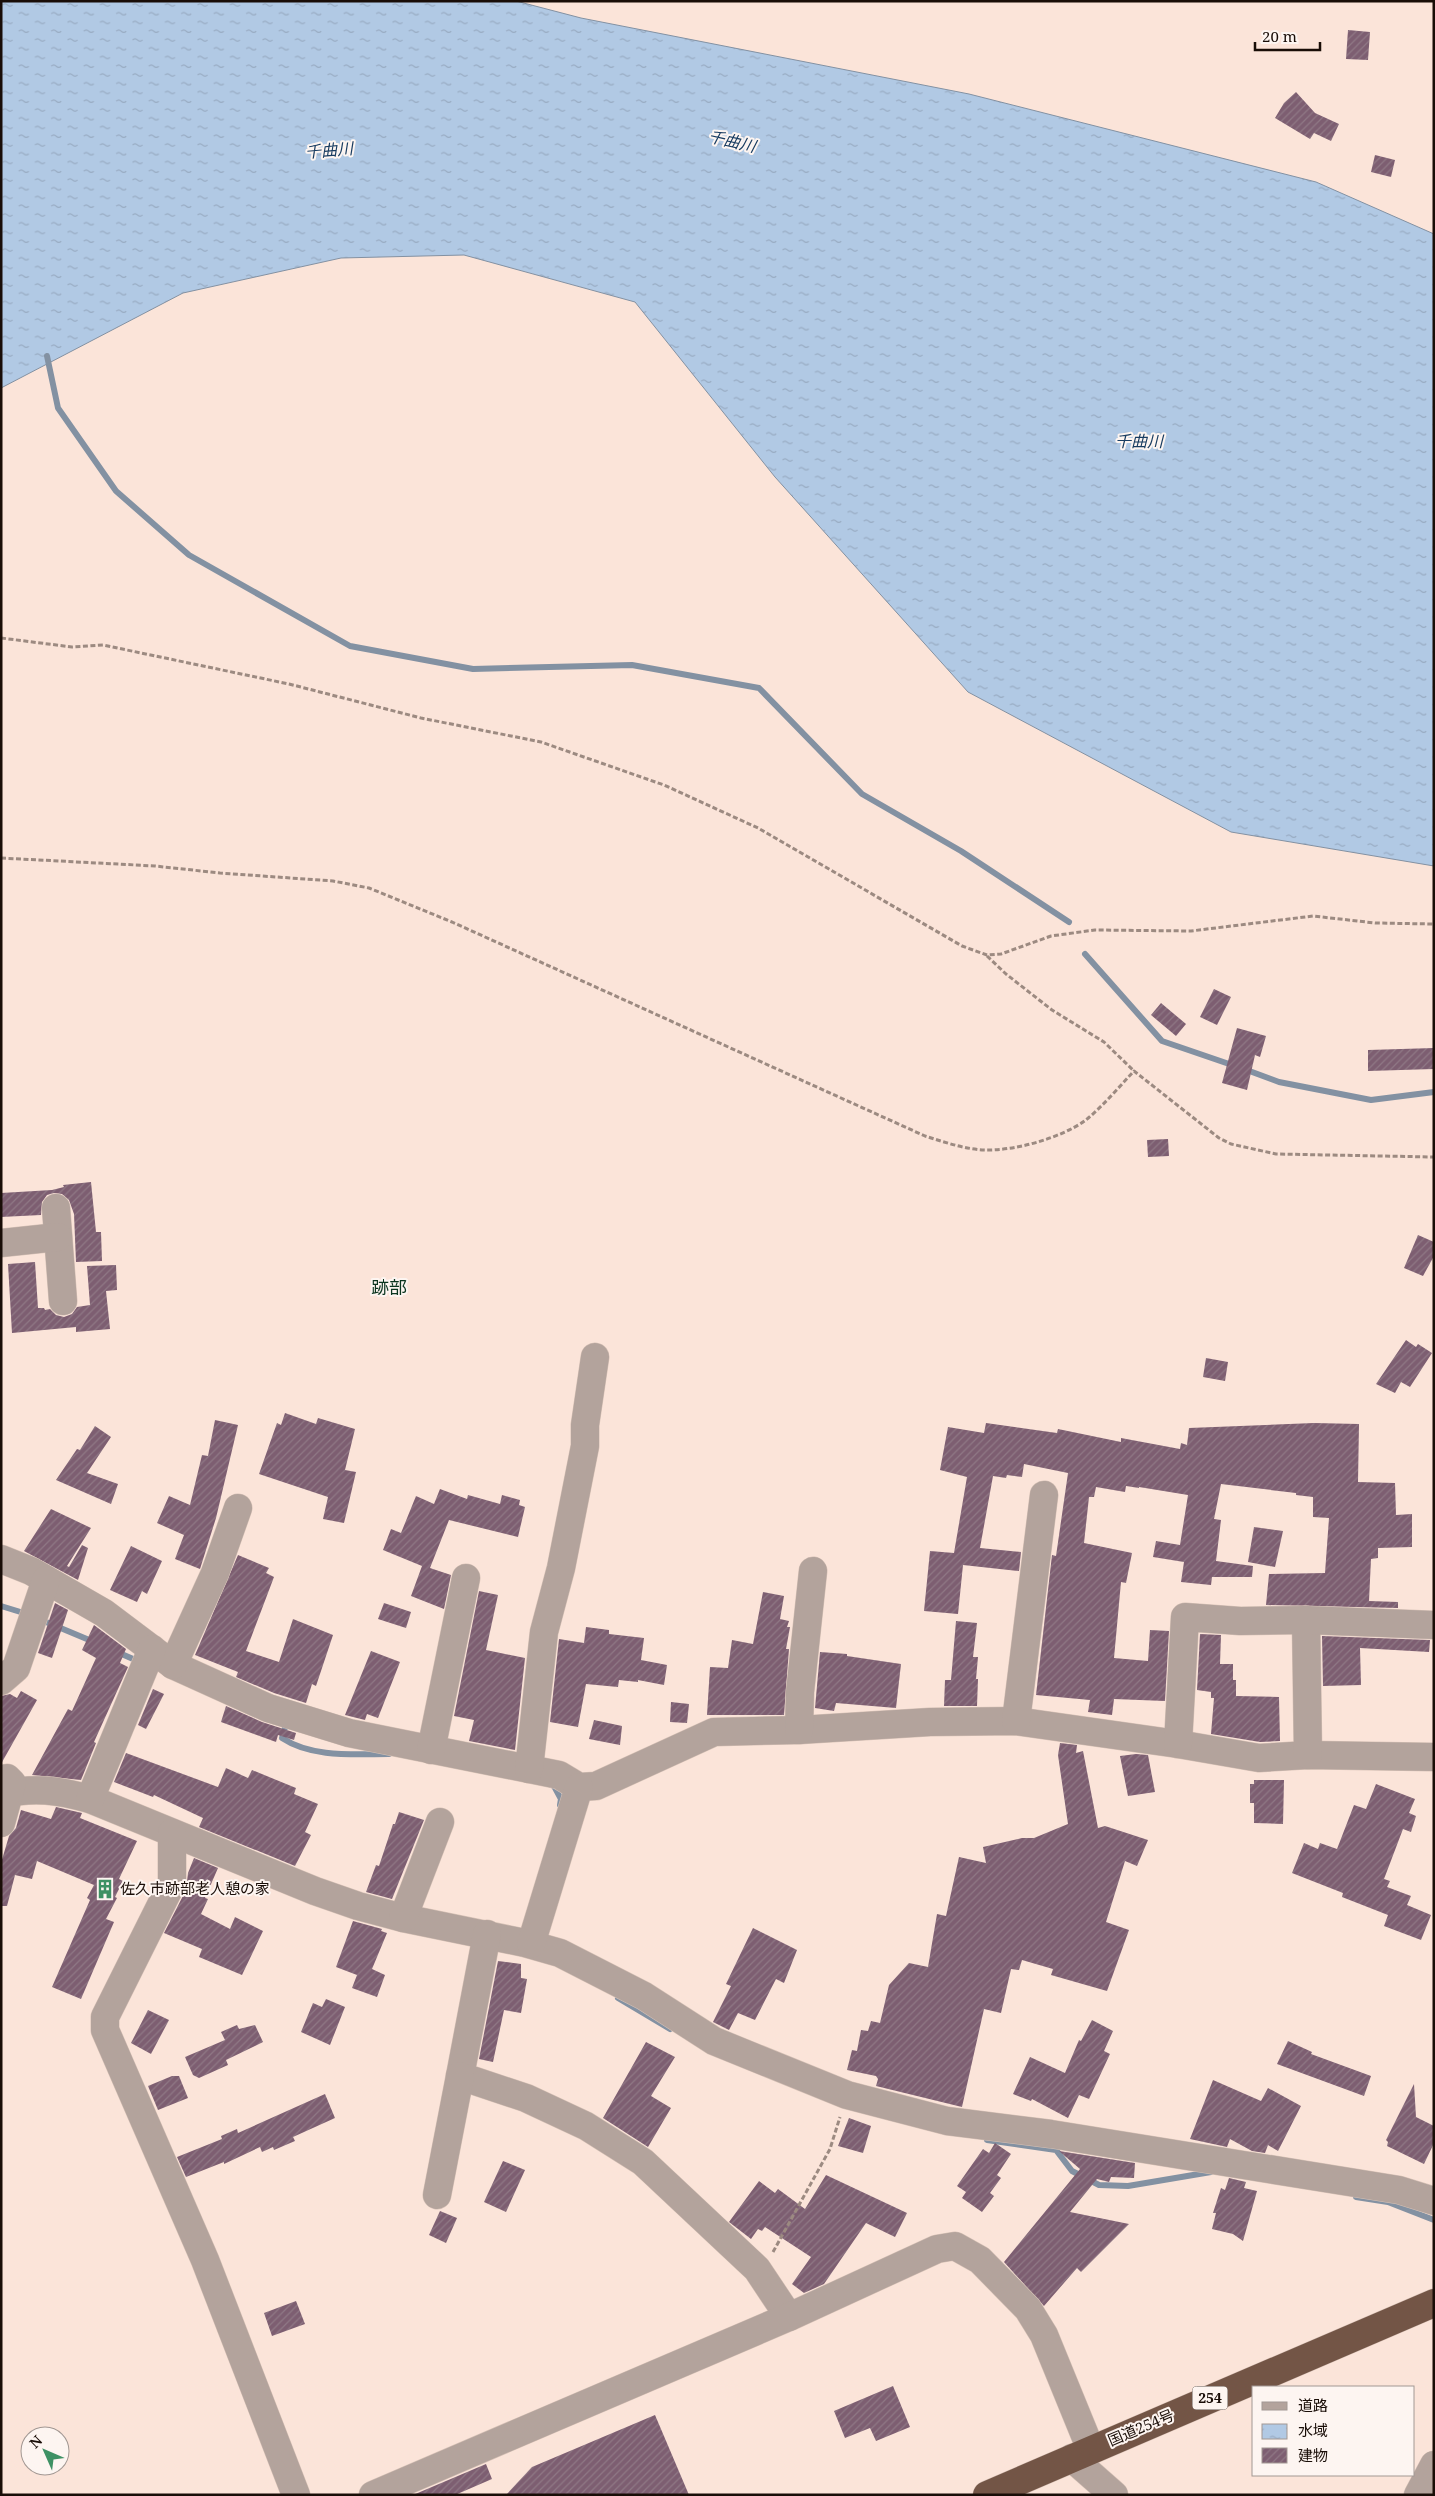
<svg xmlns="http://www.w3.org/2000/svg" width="1435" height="2496" viewBox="0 0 1435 2496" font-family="'Noto Serif','Noto Sans JP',serif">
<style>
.water{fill:url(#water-ripples);stroke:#8391a2}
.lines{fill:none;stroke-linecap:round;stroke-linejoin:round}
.stream{stroke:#8391a2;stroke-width:6}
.building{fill:url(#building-hatch)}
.minor-casing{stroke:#d7c2b7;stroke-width:29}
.highway-casing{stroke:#d7c2b7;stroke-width:29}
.path{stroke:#9c8a81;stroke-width:3;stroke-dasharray:5 2.5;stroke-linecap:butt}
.minor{stroke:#b3a39c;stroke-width:28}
.highway{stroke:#735546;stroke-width:28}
.labels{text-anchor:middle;stroke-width:4;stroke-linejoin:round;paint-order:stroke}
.shield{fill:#fdf5f1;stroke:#5d534d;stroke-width:1}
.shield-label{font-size:14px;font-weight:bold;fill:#190d07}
.poi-label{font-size:15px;fill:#190d07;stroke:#fdf5f1;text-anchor:start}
.street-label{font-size:15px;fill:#190d07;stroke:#fdf5f1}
.water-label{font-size:16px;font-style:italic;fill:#183c61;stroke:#fdf5f1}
.quarter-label{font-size:18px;fill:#0b351f;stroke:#fdf5f1}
</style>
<defs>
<pattern id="water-ripples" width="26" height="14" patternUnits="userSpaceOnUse" patternTransform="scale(1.25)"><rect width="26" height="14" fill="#b1c9e4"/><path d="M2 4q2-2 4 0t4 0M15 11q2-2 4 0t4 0" fill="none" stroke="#98abc2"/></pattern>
<pattern id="building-hatch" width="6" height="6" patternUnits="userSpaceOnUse" patternTransform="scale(1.25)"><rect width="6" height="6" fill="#7d5e71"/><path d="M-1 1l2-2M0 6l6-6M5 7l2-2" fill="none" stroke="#8f7885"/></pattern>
</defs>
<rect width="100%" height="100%" fill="#fbe4d9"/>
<path class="water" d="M 1,1 L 516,1 L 581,18 L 969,94 L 1316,182 L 1434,234 L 1434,866 L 1231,832 L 968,692 L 775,477 L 635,302 L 464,255 L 341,258 L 183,293 L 1,388 Z"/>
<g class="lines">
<g class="stream">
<path d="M 47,356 L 58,408 L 116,491 L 189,555 L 350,646 L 473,669 L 632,665 L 759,688 L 862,794 L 961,851 L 1069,922"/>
<path d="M 1085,954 L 1162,1041 L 1235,1066"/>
<path d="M 1244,1069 L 1279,1082 L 1371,1100 L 1434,1092"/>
<path d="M 1,1606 L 27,1614"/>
<path d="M 39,1619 L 94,1642"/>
<path d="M 117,1652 L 140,1662"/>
<path d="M 282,1723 L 286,1724 L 282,1738 C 312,1758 354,1754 389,1754"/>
<path d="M 551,1785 L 554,1786 L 561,1799 L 560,1805"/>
<path d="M 618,1998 L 670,2029"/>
<path d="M 987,2140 L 1056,2150 L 1072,2171 L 1099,2185 L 1128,2186 L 1211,2172"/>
<path d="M 1356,2197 L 1388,2202 L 1434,2220"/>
</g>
</g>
<g class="building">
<path d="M 1348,30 L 1370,32 L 1368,60 L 1346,59 Z"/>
<path d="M 1296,92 L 1315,113 L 1339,124 L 1331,141 L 1314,133 L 1310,139 L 1275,118 L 1284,103 Z"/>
<path d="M 1375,155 L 1395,160 L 1391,177 L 1371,172 Z"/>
<path d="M 1214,989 L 1231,997 L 1217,1025 L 1200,1017 Z"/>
<path d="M 1161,1003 L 1186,1024 L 1176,1036 L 1151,1015 Z"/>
<path d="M 1237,1028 L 1266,1036 L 1260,1057 L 1255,1055 L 1247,1090 L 1222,1083 Z"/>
<path d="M 1434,1048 L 1434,1069 L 1368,1071 L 1368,1050 Z"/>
<path d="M 1168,1139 L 1169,1156 L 1148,1157 L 1147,1140 Z"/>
<path d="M 91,1182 L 96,1232 L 101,1232 L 102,1261 L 76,1262 L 74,1214 L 69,1200 L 62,1194 L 54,1193 L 47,1195 L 42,1202 L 41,1215 L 1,1217 L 1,1193 L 52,1190 L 64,1187 L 63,1185 Z"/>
<path d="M 1418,1235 L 1434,1242 L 1434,1256 L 1423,1276 L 1404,1268 Z"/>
<path d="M 35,1262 L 38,1308 L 44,1308 L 45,1310 L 50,1309 L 56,1315 L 64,1317 L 72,1314 L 77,1307 L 90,1305 L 87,1266 L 116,1265 L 117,1290 L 106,1291 L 110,1329 L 76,1332 L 76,1327 L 12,1333 L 8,1264 Z"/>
<path d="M 1406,1340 L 1416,1347 L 1418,1344 L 1432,1353 L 1410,1387 L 1401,1382 L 1395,1393 L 1376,1384 Z"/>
<path d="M 1206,1358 L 1228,1362 L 1225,1381 L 1203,1377 Z"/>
<path d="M 285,1413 L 316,1424 L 318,1418 L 355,1429 L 345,1470 L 356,1472 L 344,1523 L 323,1519 L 328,1497 L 259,1474 L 277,1423 L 281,1425 Z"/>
<path d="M 215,1420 L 238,1425 L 216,1518 L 200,1569 L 175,1559 L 184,1535 L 157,1523 L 169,1496 L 190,1505 L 202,1455 L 208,1456 Z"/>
<path d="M 986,1423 L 1057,1433 L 1058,1429 L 1121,1442 L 1121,1438 L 1180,1449 L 1181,1443 L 1187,1445 L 1189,1428 L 1314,1423 L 1359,1424 L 1358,1482 L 1395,1483 L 1396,1515 L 1412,1514 L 1412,1547 L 1378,1548 L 1378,1558 L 1371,1559 L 1369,1601 L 1398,1602 L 1398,1608 L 1266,1605 L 1269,1574 L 1325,1573 L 1329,1518 L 1313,1517 L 1313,1497 L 1296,1495 L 1296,1493 L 1221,1484 L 1214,1519 L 1221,1520 L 1216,1561 L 1253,1566 L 1252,1577 L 1212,1577 L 1211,1585 L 1181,1582 L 1184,1562 L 1153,1557 L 1156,1541 L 1180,1545 L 1188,1495 L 1139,1487 L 1139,1488 L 1126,1486 L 1125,1492 L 1096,1487 L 1094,1497 L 1089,1497 L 1084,1543 L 1132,1553 L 1126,1583 L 1121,1582 L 1114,1658 L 1148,1661 L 1150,1630 L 1169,1631 L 1165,1701 L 1114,1699 L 1112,1715 L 1088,1712 L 1090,1700 L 1036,1695 L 1052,1555 L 1056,1556 L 1068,1473 L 1024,1464 L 1022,1477 L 1007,1475 L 1006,1478 L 993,1476 L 980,1548 L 1021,1552 L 1019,1571 L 963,1565 L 958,1614 L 924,1611 L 930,1551 L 954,1553 L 967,1477 L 940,1470 L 948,1427 L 984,1433 Z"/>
<path d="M 95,1426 L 111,1437 L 87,1473 L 118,1484 L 111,1504 L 56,1480 L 77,1449 L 80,1450 Z"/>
<path d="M 440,1489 L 467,1499 L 468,1495 L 500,1504 L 502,1495 L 520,1500 L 519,1505 L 525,1507 L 518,1537 L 449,1520 L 430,1568 L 451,1575 L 444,1609 L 411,1596 L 422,1566 L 383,1550 L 391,1529 L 401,1533 L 416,1496 L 434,1504 Z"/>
<path d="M 51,1509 L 91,1528 L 67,1566 L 69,1567 L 82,1545 L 88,1548 L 78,1580 L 24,1551 Z"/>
<path d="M 1254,1527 L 1283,1531 L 1275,1567 L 1248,1562 Z"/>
<path d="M 131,1546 L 162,1561 L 147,1594 L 142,1591 L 137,1602 L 110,1590 Z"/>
<path d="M 238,1555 L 269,1568 L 266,1573 L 274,1577 L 246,1651 L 279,1662 L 293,1619 L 333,1635 L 316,1686 L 312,1684 L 306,1703 L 274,1693 L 236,1677 L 238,1672 L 195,1655 Z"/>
<path d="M 479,1591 L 498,1595 L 486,1650 L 525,1658 L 515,1750 L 469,1741 L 474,1720 L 454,1716 Z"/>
<path d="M 763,1592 L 784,1596 L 780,1619 L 789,1621 L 787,1627 L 790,1627 L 786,1649 L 789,1649 L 784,1715 L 707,1715 L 710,1667 L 728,1668 L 732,1640 L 753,1644 Z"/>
<path d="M 55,1603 L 68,1610 L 52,1658 L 38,1653 Z"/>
<path d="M 384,1603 L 411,1612 L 406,1628 L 378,1619 Z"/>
<path d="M 956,1621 L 977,1623 L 973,1657 L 978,1657 L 976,1679 L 978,1679 L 977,1706 L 944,1706 L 945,1680 L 951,1680 Z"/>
<path d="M 94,1625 L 126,1649 L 120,1663 L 128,1667 L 94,1742 L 96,1743 L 81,1780 L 32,1775 L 68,1709 L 72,1711 L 96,1658 L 82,1650 Z"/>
<path d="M 586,1627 L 609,1630 L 609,1634 L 644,1638 L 641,1660 L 667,1665 L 664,1685 L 638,1680 L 638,1682 L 619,1680 L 618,1687 L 586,1684 L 578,1727 L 550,1722 L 559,1639 L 584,1643 Z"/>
<path d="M 1200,1634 L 1221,1635 L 1220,1664 L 1233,1664 L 1233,1680 L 1236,1680 L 1236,1696 L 1279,1697 L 1280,1741 L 1260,1742 L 1211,1734 L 1214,1698 L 1211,1698 L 1211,1692 L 1197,1690 Z"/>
<path d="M 1322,1636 L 1430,1640 L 1429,1652 L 1360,1648 L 1361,1685 L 1323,1686 Z"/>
<path d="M 371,1651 L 400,1662 L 378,1718 L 367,1714 L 365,1720 L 345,1715 Z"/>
<path d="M 820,1652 L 847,1654 L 847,1656 L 901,1664 L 896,1708 L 836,1703 L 834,1711 L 815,1708 Z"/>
<path d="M 153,1689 L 164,1694 L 146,1729 L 138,1725 Z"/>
<path d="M 21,1691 L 37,1700 L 1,1764 L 1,1696 L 10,1694 L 17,1698 Z"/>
<path d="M 671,1702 L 689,1704 L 687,1723 L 670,1722 Z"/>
<path d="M 226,1706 L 262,1722 L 296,1733 L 294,1740 L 278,1735 L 276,1742 L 221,1722 Z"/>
<path d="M 594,1720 L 622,1726 L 620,1745 L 589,1739 Z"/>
<path d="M 1060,1743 L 1077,1745 L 1076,1753 L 1083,1751 L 1098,1828 L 1105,1826 L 1148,1840 L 1137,1866 L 1125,1861 L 1106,1922 L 1129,1930 L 1107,1991 L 1051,1975 L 1053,1969 L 1022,1960 L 1019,1970 L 1011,1969 L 1001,2013 L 984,2009 L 962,2107 L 876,2086 L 878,2079 L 876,2076 L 847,2070 L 852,2050 L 857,2051 L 861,2030 L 868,2031 L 871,2021 L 880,2023 L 889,1985 L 909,1963 L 928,1967 L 937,1914 L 946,1916 L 959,1857 L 986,1863 L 983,1847 L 1022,1838 L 1034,1838 L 1068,1824 L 1058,1755 Z"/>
<path d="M 126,1753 L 218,1787 L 226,1768 L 248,1778 L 252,1770 L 296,1788 L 294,1794 L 318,1804 L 305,1832 L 311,1835 L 295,1866 L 199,1827 L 203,1818 L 154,1795 L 153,1797 L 114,1782 Z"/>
<path d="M 1136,1754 L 1148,1755 L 1155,1792 L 1128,1796 L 1120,1756 Z"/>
<path d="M 1254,1780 L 1284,1780 L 1283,1824 L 1254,1823 L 1254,1803 L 1250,1803 L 1250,1784 L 1254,1784 Z"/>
<path d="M 1376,1784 L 1415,1799 L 1409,1813 L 1416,1816 L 1411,1832 L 1403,1829 L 1384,1879 L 1390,1881 L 1387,1887 L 1411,1896 L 1407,1905 L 1431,1915 L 1421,1940 L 1384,1926 L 1388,1915 L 1342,1897 L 1343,1893 L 1292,1873 L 1304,1843 L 1318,1849 L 1320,1843 L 1337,1849 L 1354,1805 L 1366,1809 Z"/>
<path d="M 56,1807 L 82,1813 L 80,1818 L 137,1841 L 119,1879 L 123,1881 L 115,1897 L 117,1898 L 106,1919 L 114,1922 L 81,1999 L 52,1987 L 90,1900 L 87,1898 L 94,1885 L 37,1861 L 32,1879 L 15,1875 L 7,1906 L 1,1906 L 1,1863 L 9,1836 L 16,1828 L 21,1810 L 51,1819 Z"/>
<path d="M 399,1812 L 424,1820 L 392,1899 L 366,1892 L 376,1865 L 379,1866 L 393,1824 L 395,1824 Z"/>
<path d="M 194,1858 L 218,1868 L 205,1898 L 208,1899 L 201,1914 L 230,1929 L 235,1917 L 263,1931 L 242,1975 L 199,1957 L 202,1949 L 164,1933 L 186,1890 L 188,1873 Z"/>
<path d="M 353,1921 L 382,1929 L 381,1931 L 387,1933 L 372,1969 L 385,1975 L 377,1997 L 352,1988 L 357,1975 L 336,1967 Z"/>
<path d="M 753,1928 L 797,1950 L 784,1983 L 776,1979 L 755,2020 L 738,2013 L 729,2030 L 713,2022 L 731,1986 L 726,1984 Z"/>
<path d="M 498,1961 L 521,1964 L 521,1978 L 527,1979 L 521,2013 L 504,2010 L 493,2062 L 479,2059 Z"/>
<path d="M 326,1999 L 345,2007 L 330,2045 L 301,2032 L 313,2003 L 322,2007 Z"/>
<path d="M 148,2010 L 169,2020 L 151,2054 L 131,2043 Z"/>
<path d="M 1092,2020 L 1113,2031 L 1104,2051 L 1110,2054 L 1089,2099 L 1079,2095 L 1068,2118 L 1032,2099 L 1031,2101 L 1013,2094 L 1030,2057 L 1065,2073 L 1079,2040 L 1081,2041 Z"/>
<path d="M 237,2025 L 239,2029 L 255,2025 L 263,2042 L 226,2060 L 228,2065 L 199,2078 L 193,2075 L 185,2057 L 225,2040 L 221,2032 Z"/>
<path d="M 1288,2041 L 1312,2052 L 1311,2054 L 1371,2076 L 1364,2096 L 1277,2064 Z"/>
<path d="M 646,2042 L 675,2057 L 651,2096 L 671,2108 L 648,2147 L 603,2118 Z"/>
<path d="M 172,2076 L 179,2076 L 188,2098 L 158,2110 L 148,2086 Z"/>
<path d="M 1213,2080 L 1261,2101 L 1268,2088 L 1301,2106 L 1278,2151 L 1268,2145 L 1265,2153 L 1252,2151 L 1230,2139 L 1227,2147 L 1190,2139 Z"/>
<path d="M 1414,2084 L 1416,2117 L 1434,2126 L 1434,2143 L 1424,2164 L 1387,2146 L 1388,2142 L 1386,2140 Z"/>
<path d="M 325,2094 L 335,2118 L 293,2137 L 295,2141 L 274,2150 L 273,2147 L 262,2152 L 260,2147 L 224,2164 L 224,2162 L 186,2177 L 177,2157 L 222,2139 L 221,2136 L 237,2129 L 238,2133 Z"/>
<path d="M 849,2118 L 871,2126 L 863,2153 L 838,2146 Z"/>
<path d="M 995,2143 L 1011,2154 L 997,2175 L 1001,2178 L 990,2193 L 994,2196 L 982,2212 L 962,2198 L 966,2192 L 957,2186 L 983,2149 L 989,2153 Z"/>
<path d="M 1059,2151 L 1135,2163 L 1134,2178 L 1111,2177 L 1109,2182 L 1097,2179 L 1070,2212 L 1129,2224 L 1081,2272 L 1077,2268 L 1044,2306 L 1004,2262 L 1080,2169 Z"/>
<path d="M 503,2161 L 525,2170 L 506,2212 L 484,2202 Z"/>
<path d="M 826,2175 L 907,2213 L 895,2237 L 866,2223 L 824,2284 L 804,2293 L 792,2284 L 811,2257 L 765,2227 L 762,2231 L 758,2229 L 751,2239 L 729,2222 L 759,2181 L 775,2193 L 778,2189 L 805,2209 Z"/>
<path d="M 1229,2178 L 1246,2182 L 1244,2188 L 1257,2191 L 1243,2241 L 1233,2234 L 1212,2229 L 1216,2213 L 1213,2213 L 1221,2188 L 1225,2190 Z"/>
<path d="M 440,2211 L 457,2218 L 446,2243 L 429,2235 Z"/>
<path d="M 296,2301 L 305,2324 L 272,2336 L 264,2313 Z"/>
<path d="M 893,2386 L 910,2427 L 876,2441 L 870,2428 L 845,2438 L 834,2411 Z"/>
<path d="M 655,2415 L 689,2495 L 506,2495 L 532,2467 Z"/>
<path d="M 486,2464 L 492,2479 L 455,2495 L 413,2495 Z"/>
</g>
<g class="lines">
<defs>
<g id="minor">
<path d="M 56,1208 L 63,1301"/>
<path d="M 1,1243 L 58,1237"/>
<path d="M 1,1559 L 31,1571 L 104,1613 L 173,1665 L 268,1708 L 349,1733 L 559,1775 L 579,1787 L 596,1786 L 714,1732 L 799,1730 L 930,1722 L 1016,1721 L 1178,1744 L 1259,1758 L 1308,1755 L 1434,1757"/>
<path d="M 1306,1620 L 1308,1755"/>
<path d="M 173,1665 L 215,1573 L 238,1508"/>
<path d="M 1,1681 L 16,1668 L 46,1580"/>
<path d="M 1016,1721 L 1044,1495"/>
<path d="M 799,1730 L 800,1692 L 813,1571"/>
<path d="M 1178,1744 L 1185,1617 L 1240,1621 L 1306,1620 L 1434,1625"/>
<path d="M 431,1750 L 466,1578"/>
<path d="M 529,1769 L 544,1632 L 561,1568 L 585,1446 L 585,1425 L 595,1357"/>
<path d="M 1,1794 C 35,1787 57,1790 90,1799 L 315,1891 L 358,1906 L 403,1918 L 525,1943 L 560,1953 L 644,1996 L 714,2041 L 847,2095 L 947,2121 L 1051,2134 L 1399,2190 L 1434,2201"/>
<path d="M 90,1799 L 152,1649"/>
<path d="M 1,1823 L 12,1783 L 7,1778"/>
<path d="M 172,1833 L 172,1883 L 105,2017 L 105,2030 L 205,2260 L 296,2495"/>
<path d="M 403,1918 L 440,1822"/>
<path d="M 487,1934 L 460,2076 L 526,2098 L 586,2126 L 643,2162 L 757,2269 L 789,2317"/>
<path d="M 531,1944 L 579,1787"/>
<path d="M 437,2195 L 460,2076"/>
<path d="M 1072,2458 L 1114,2495"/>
<path d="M 373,2495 L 789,2317 L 937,2249 L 955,2246 L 980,2260 L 1028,2309 L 1044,2335 L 1091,2450"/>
<path d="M 1418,2495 L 1434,2465"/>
</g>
<path id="highway" d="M 987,2495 L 1434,2303"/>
</defs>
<use href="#minor" class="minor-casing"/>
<use href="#highway" class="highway-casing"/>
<g class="path">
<path d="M 1,638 L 72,647 L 103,645 L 289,684 L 421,718 L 541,742 L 664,785 L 758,828 L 962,946 L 987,955 L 1001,954 L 1051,936 L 1095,930 L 1191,931 L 1313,916 L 1375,923 L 1434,924"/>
<path d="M 1,858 L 155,866 L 220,873 L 333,881 L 369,888 L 452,922 L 925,1136 C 944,1142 964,1149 984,1150 C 1015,1151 1061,1138 1086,1120 C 1103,1106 1119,1087 1134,1071 L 1219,1138 L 1231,1144 L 1276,1154 L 1434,1157"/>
<path d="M 987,956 L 1006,974 L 1052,1010 L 1104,1042 L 1134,1071"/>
<path d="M 773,2252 L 830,2149 L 840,2117"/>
</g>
<use href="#minor" class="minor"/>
<use href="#highway" class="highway"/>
</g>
<defs>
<symbol id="building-bare" viewBox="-9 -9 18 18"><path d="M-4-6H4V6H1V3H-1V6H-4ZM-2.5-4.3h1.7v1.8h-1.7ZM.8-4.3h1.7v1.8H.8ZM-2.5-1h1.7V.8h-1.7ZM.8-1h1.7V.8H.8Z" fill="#3e9164" stroke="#fdf5f1" stroke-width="2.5" paint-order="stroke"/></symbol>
</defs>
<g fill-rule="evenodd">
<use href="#building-bare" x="91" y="1875" width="28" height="28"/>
</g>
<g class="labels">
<rect class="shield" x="1192.5" y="2386.5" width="35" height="23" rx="4"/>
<g class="shield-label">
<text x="1210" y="2403">254</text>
</g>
<g class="poi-label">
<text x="120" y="1894">佐久市跡部老人憩の家</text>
</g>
<g class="street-label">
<text transform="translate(1141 2428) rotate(-23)" y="5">国道254号</text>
</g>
<g class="water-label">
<text transform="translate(732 141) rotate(13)" y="6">千曲川</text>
<text transform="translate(329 150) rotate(-5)" y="6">千曲川</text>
<text x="1139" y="447">千曲川</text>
</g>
<g class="quarter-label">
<text x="389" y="1294">跡部</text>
</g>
</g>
<rect width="1435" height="2496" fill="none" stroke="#190d07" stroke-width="5"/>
<rect x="1252" y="2386" width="162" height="90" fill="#fdf5f1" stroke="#a29893"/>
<rect x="1262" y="2402" width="25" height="8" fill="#b3a39c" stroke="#a29893"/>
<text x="1298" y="2411" font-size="15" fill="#190d07">道路</text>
<rect x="1262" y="2424" width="25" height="15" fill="url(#water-ripples)" stroke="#a29893"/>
<text x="1298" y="2436" font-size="15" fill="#190d07">水域</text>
<rect x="1262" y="2448" width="25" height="15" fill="url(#building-hatch)" stroke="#a29893"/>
<text x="1298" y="2461" font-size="15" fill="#190d07">建物</text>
<g transform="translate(45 2451) rotate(315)"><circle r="24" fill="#fdf5f1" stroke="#a29893"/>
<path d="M0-4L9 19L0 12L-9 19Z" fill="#3e9164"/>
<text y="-8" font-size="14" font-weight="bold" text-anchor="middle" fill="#190d07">N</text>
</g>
<path d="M1255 42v8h65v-8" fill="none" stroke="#190d07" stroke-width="2.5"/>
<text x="1262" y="42" font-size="15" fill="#190d07" stroke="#fdf5f1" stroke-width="4" paint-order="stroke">20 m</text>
</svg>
